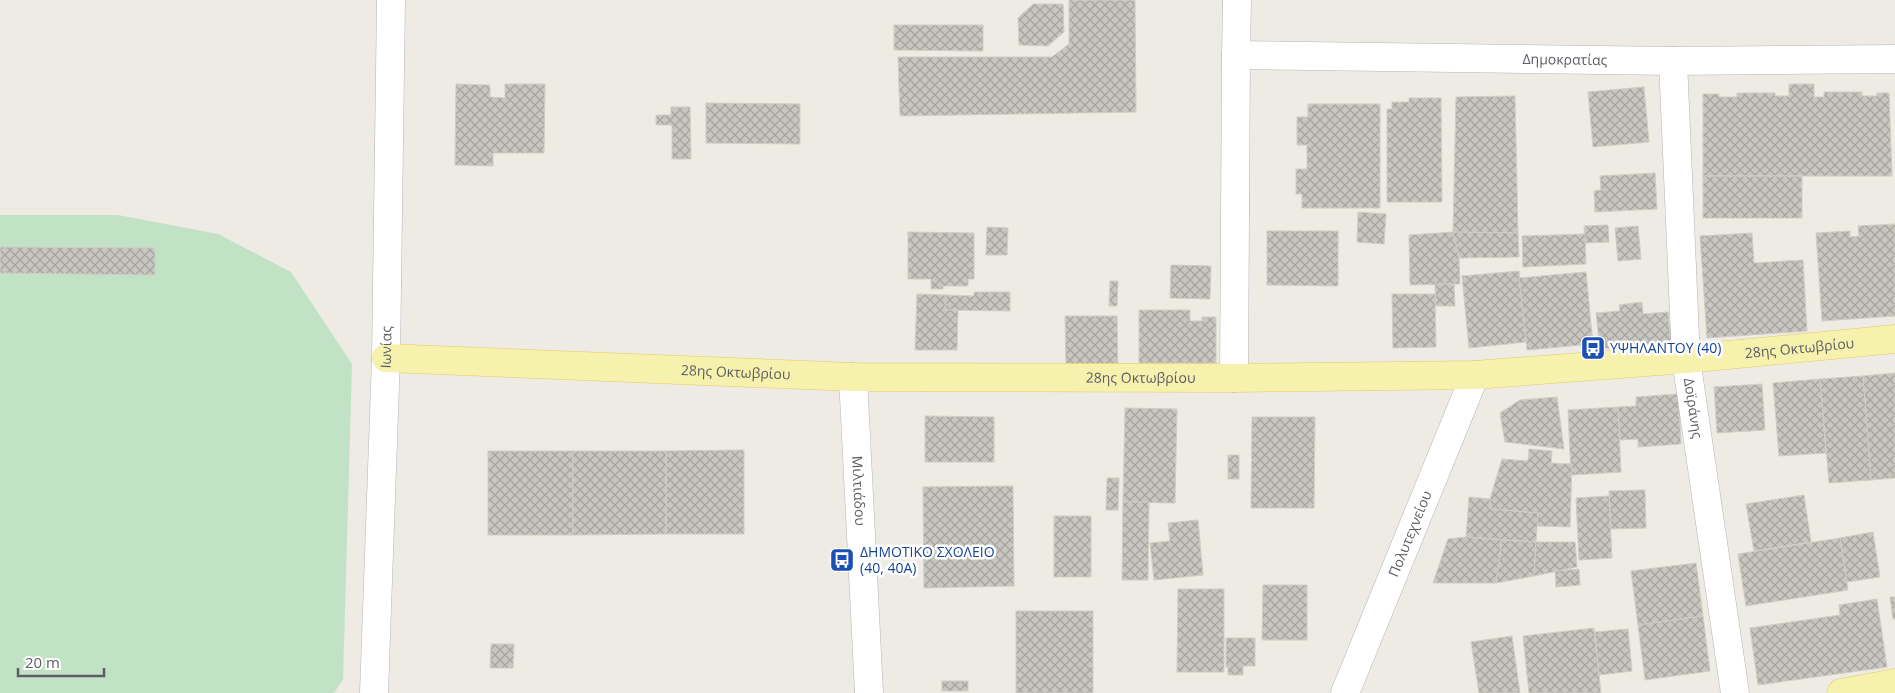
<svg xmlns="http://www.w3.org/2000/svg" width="1895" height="693" viewBox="0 0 1895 693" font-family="'Open Sans',sans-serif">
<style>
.green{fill:#c2e2c5}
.building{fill:url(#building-cross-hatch);stroke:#d1cdc2}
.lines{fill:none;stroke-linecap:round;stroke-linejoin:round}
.minor-casing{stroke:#b4b5b9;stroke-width:29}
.major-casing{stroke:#e4ca65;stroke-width:29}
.minor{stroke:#fff;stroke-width:28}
.major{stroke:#f7f1ae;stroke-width:28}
.labels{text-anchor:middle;stroke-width:5;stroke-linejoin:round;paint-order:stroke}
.street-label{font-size:14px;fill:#5b5e63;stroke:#fff}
.transit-label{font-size:14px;fill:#164399;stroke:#fff;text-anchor:start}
</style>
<defs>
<pattern id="building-cross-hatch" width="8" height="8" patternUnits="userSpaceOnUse" patternTransform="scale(1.25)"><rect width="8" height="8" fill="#c8c6c0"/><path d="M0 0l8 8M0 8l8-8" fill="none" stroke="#a5a4a0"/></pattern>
</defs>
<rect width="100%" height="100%" fill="#edebe3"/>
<path class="green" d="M 0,215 L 118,215 L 218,234 L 291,272 L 352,364 L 343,679 L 334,693 L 0,693 Z"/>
<g class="building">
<path d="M 1069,0 L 1135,0 L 1136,112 L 900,116 L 898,57 L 1052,57 L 1069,44 Z"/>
<path d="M 1033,4 L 1063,4 L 1064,32 L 1048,46 L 1019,45 L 1018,18 Z"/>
<path d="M 894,25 L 983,25 L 983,51 L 894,50 Z"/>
<path d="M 456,84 L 490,85 L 490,97 L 505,98 L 505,84 L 545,84 L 544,153 L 493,153 L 493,166 L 455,165 Z"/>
<path d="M 1789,84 L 1814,84 L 1814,97 L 1824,97 L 1824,92 L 1862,92 L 1862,96 L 1877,96 L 1877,93 L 1889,93 L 1892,176 L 1703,176 L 1703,94 L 1719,94 L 1719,97 L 1737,97 L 1737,93 L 1775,93 L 1775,96 L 1789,96 Z"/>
<path d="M 1644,87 L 1649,142 L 1593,147 L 1588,92 Z"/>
<path d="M 1515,96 L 1518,233 L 1453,232 L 1456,97 Z"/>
<path d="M 1409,98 L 1441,98 L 1442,202 L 1387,202 L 1387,109 L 1392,109 L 1392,102 L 1409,102 Z"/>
<path d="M 706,103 L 800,104 L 800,144 L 706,143 Z"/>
<path d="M 1308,104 L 1380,104 L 1380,208 L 1302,208 L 1302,194 L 1296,194 L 1296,169 L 1307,169 L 1307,145 L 1297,145 L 1297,117 L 1308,117 Z"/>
<path d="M 671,107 L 690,107 L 691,159 L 672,159 L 672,125 L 656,125 L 656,115 L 671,115 Z"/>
<path d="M 1655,173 L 1657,209 L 1595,212 L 1594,191 L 1601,190 L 1600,176 Z"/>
<rect x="1703" y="176" width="99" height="42"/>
<path d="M 1358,212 L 1386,214 L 1384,244 L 1357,242 Z"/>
<path d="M 1895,224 L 1895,316 L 1822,321 L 1816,233 L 1850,231 L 1850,237 L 1859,236 L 1858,226 Z"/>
<path d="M 1608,225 L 1609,242 L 1585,243 L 1584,226 Z"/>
<path d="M 1638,226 L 1641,259 L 1618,261 L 1615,228 Z"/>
<path d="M 987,227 L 1008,228 L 1007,255 L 986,255 Z"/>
<path d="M 1267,231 L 1338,231 L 1338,286 L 1267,285 Z"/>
<path d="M 908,232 L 974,233 L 974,279 L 968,279 L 968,286 L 943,286 L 943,289 L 931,289 L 931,279 L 908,279 Z"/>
<path d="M 1453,232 L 1518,233 L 1519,257 L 1459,258 Z"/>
<path d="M 1453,232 L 1459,258 L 1460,284 L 1410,285 L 1409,235 Z"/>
<path d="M 1752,233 L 1754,263 L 1803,260 L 1807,331 L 1707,338 L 1700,236 Z"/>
<path d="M 1585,234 L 1586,264 L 1523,267 L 1522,236 Z"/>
<path d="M 0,247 L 155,248 L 155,275 L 0,273 Z"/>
<path d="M 1171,265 L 1211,266 L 1210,299 L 1170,298 Z"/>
<path d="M 1519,271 L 1526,342 L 1469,348 L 1462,276 Z"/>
<path d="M 1586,272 L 1593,344 L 1527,350 L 1519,278 Z"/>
<path d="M 1110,281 L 1118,281 L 1117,306 L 1109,306 Z"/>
<path d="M 1435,284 L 1454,284 L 1455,306 L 1436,306 Z"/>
<path d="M 974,292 L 1010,292 L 1010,311 L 945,310 L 946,295 L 974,296 Z"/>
<path d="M 917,294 L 946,295 L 945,310 L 958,310 L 957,350 L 915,350 Z"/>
<path d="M 1392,294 L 1435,294 L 1436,347 L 1393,348 Z"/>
<path d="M 1642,302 L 1643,314 L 1668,312 L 1671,342 L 1600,349 L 1596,313 L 1620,311 L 1619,305 Z"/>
<path d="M 1139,310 L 1190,310 L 1190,321 L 1202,321 L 1202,317 L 1216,317 L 1216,363 L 1139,363 Z"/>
<path d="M 1065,316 L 1117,316 L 1118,369 L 1066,369 Z"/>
<path d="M 1895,373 L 1895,478 L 1871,480 L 1863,376 Z"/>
<path d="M 1863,376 L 1871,480 L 1829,483 L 1820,379 Z"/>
<path d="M 1820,379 L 1826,453 L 1779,456 L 1773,383 Z"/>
<path d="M 1762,384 L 1765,430 L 1717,433 L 1714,387 Z"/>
<path d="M 1678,394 L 1681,444 L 1638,447 L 1638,439 L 1620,440 L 1618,407 L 1636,406 L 1636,397 Z"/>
<path d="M 1557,397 L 1564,449 L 1505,442 L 1500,413 L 1520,400 Z"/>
<path d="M 1618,407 L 1621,472 L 1571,475 L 1568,410 Z"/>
<path d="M 1125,408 L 1177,409 L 1175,503 L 1123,502 Z"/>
<path d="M 925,416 L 994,417 L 994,462 L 925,462 Z"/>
<path d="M 1252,417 L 1315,417 L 1314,508 L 1251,508 Z"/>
<path d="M 1529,449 L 1552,451 L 1551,463 L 1572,464 L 1570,527 L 1537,526 L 1538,513 L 1490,509 L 1490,499 L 1502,459 L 1528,461 Z"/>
<path d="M 744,450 L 744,534 L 666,534 L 666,451 Z"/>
<rect x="488" y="451" width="85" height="84"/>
<path d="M 573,451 L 666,451 L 666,534 L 573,535 Z"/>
<rect x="1228" y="455" width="11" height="24"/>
<path d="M 1107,478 L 1119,478 L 1118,510 L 1106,510 Z"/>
<path d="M 1013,486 L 1014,586 L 924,588 L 923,487 Z"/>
<path d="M 1645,490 L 1646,528 L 1611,529 L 1609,491 Z"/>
<path d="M 1804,495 L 1811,542 L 1754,551 L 1746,504 Z"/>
<path d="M 1609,496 L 1612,558 L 1579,560 L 1576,498 Z"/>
<path d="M 1469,497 L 1490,499 L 1490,509 L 1538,513 L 1536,542 L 1466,537 Z"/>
<path d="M 1123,502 L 1149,502 L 1148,580 L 1122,580 Z"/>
<rect x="1054" y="516" width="37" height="61"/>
<path d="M 1198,520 L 1203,575 L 1154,580 L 1150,543 L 1170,541 L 1168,523 Z"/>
<path d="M 1873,532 L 1880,577 L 1847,582 L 1840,538 Z"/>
<path d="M 1466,537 L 1502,540 L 1496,583 L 1433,583 L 1448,539 Z"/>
<path d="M 1840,538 L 1848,590 L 1746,606 L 1738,554 Z"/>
<path d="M 1502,540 L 1536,542 L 1534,576 L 1496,583 Z"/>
<path d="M 1536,542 L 1575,542 L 1577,567 L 1534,576 Z"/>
<path d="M 1696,563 L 1703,616 L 1638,625 L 1631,571 Z"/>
<path d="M 1579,569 L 1580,585 L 1556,587 L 1555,571 Z"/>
<path d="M 1263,585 L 1307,585 L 1307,640 L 1262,640 Z"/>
<path d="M 1178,589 L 1224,589 L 1224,672 L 1177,672 Z"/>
<path d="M 1890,597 L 1895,597 L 1895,619 L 1893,619 Z"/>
<path d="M 1877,599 L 1887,667 L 1758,685 L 1750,628 L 1840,615 L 1839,605 Z"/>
<rect x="1016" y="611" width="77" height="82"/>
<path d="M 1703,616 L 1710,671 L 1645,680 L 1638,625 Z"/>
<path d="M 1594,628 L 1601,693 L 1529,693 L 1523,636 Z"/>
<path d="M 1628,629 L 1632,671 L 1599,675 L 1595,632 Z"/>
<path d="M 1512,636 L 1520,693 L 1479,693 L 1471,642 Z"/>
<path d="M 1226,638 L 1255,638 L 1255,666 L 1243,666 L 1243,675 L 1228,675 L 1228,667 L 1226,667 Z"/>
<path d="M 491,644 L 514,644 L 513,668 L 490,668 Z"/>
<rect x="942" y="681" width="26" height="10"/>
</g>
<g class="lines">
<defs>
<g id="minor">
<path id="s1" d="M 1236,55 L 1673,61 L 1895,59"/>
<path id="s2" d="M 1673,61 L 1686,359 L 1735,693"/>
<path id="s3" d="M 853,377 L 869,693"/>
<path d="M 1234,378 L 1236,55 L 1237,0"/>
<path id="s4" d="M 374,693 L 386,358 L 391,0"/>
<path id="s5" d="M 1345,693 L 1475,375"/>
</g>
<g id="major">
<path id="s6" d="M 386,358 L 853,377 L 1234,378 L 1475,375 L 1686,359 L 1895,339"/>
<path d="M 1841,693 L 1895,683"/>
</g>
</defs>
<use href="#minor" class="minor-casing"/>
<use href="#major" class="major-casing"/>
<use href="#minor" class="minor"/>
<use href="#major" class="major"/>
</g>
<defs>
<symbol id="bus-square" viewBox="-11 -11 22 22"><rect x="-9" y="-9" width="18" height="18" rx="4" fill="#1a4fb4" stroke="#fff"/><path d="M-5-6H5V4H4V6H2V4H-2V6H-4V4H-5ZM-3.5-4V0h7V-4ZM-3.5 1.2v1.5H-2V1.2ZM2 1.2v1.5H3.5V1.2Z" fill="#fff"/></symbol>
</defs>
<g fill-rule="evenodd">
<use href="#bus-square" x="1579" y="334" width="28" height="28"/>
<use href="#bus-square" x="828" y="546" width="28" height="28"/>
</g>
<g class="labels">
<g class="street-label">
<text dy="5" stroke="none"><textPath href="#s1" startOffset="329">Δημοκρατίας</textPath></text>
<text dy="5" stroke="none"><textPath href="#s4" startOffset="346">Ιωνίας</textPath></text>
<text dy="5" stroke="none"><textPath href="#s6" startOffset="1415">28ης Οκτωβρίου</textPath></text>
<text dy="5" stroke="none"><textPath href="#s6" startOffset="350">28ης Οκτωβρίου</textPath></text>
<text dy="5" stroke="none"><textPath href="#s6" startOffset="755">28ης Οκτωβρίου</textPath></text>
<text dy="5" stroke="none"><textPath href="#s2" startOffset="348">Δοϊράνης</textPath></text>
<text dy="5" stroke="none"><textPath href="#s3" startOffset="114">Μιλτιάδου</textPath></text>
<text dy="5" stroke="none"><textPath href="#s5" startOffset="172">Πολυτεχνείου</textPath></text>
</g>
<g class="transit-label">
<text x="1610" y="353">ΥΨΗΛΑΝΤΟΥ (40)</text>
<text x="860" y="557">ΔΗΜΟΤΙΚΟ ΣΧΟΛΕΙΟ<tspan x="860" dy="16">(40, 40Α)</tspan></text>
</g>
</g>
<path d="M18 668v8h86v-8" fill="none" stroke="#5b5e63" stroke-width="2.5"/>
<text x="25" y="668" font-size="15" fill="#5b5e63" stroke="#ffffff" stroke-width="4" paint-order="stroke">20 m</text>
</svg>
